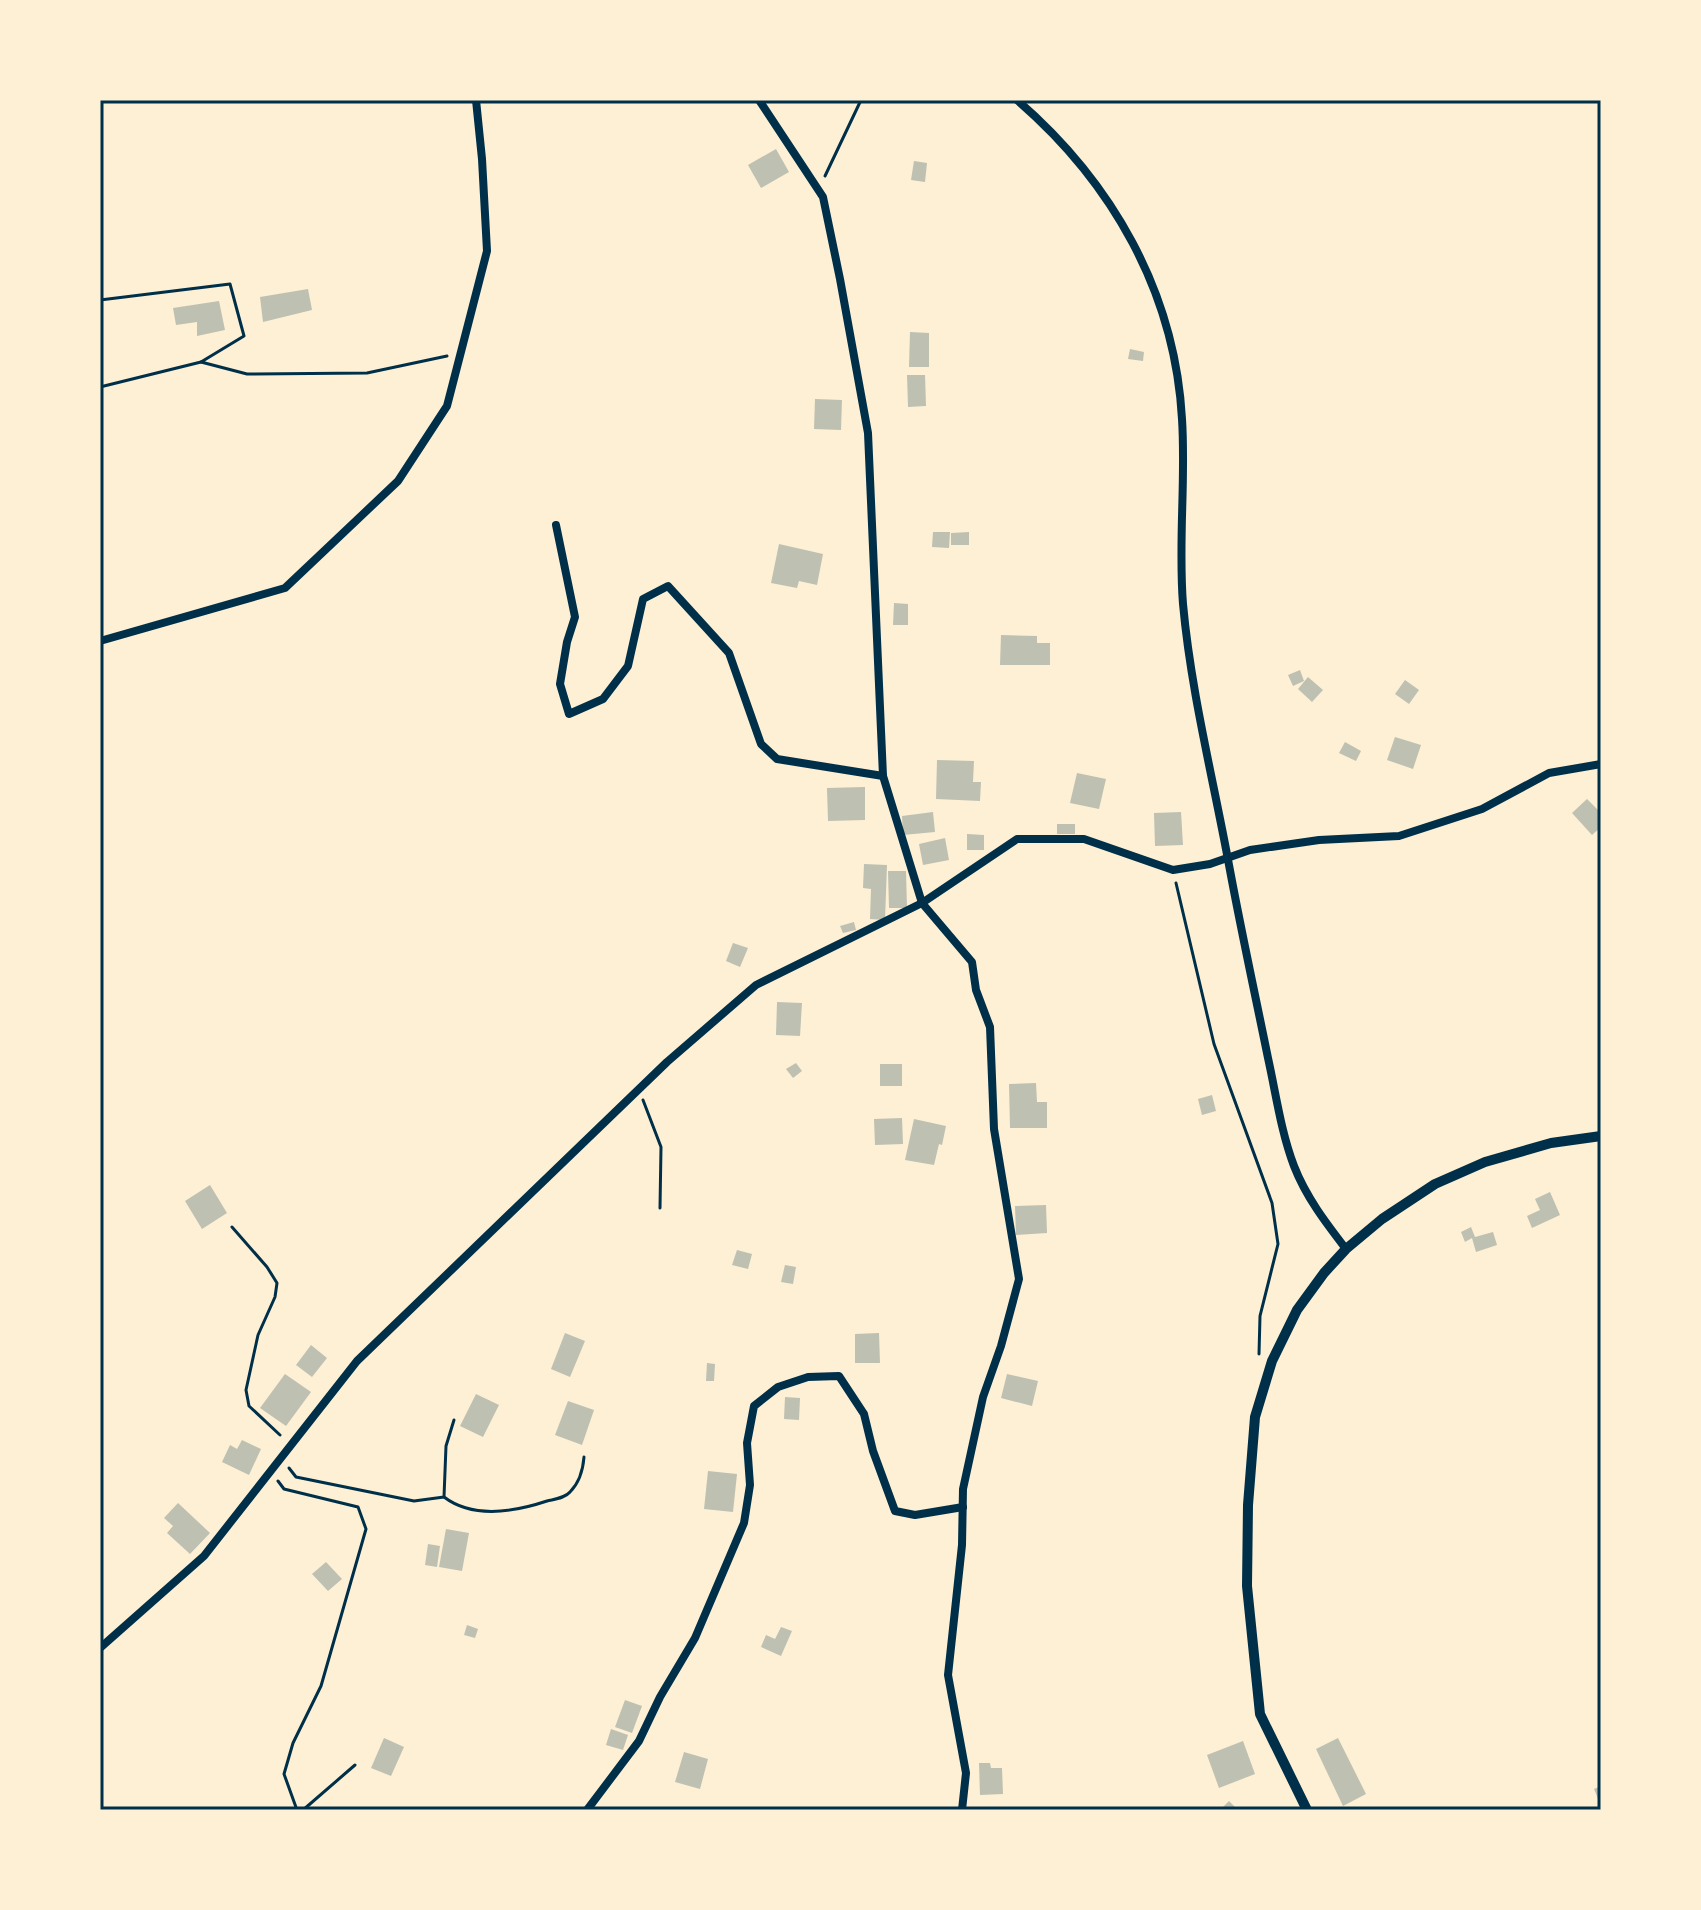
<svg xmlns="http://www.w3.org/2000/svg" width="1701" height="1910" viewBox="0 0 1701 1910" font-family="Bitter,serif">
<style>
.building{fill:#bec0b2}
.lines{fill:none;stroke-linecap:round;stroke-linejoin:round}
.path{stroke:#003049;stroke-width:3}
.minor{stroke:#003049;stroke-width:8}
.tertiary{stroke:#003049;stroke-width:10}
.neatline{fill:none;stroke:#003049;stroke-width:3}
</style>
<rect width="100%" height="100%" fill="#fdf0d5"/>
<g class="building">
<path d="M 776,149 L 789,172 L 761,188 L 748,165 Z"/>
<path d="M 914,161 L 927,163 L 925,182 L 911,180 Z"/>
<path d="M 308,289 L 312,310 L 263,322 L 260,297 Z"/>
<path d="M 219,301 L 225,330 L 197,336 L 197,322 L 176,325 L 173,308 Z"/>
<path d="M 910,332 L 929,333 L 929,367 L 909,367 Z"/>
<path d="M 1130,349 L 1144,352 L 1143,361 L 1128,359 Z"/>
<path d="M 907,375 L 925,375 L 926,406 L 908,407 Z"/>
<path d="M 815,399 L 842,400 L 841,430 L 814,429 Z"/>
<path d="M 933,532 L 950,532 L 949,548 L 932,547 Z"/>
<path d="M 969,532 L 969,545 L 951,545 L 951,533 Z"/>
<path d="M 779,544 L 823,554 L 817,585 L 799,581 L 797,588 L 771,583 Z"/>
<path d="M 894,603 L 908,604 L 908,625 L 893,625 Z"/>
<path d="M 1001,635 L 1037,636 L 1037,643 L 1050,643 L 1050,665 L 1000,665 Z"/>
<path d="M 1300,670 L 1304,681 L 1293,686 L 1288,675 Z"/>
<path d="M 1308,677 L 1323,690 L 1312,702 L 1298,689 Z"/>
<path d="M 1405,680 L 1419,690 L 1409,704 L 1395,694 Z"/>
<path d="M 1395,737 L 1421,745 L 1413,769 L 1387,760 Z"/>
<path d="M 1345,742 L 1361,751 L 1356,761 L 1339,753 Z"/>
<path d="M 937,760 L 974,761 L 973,782 L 981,782 L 980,801 L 936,799 Z"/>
<path d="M 1077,773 L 1106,779 L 1099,809 L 1070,803 Z"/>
<path d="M 865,787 L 865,820 L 828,821 L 827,788 Z"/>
<path d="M 1587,799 L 1601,813 L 1601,827 L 1592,835 L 1572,813 Z"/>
<path d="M 933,812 L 935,832 L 903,835 L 902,816 Z"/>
<path d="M 1181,812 L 1183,845 L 1155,846 L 1154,813 Z"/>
<rect x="1057" y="824" width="18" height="10"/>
<path d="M 967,834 L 984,835 L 984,850 L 967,850 Z"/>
<path d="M 945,838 L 949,860 L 923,865 L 919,844 Z"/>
<path d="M 864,864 L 887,865 L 885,920 L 870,919 L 871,889 L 863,888 Z"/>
<path d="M 888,871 L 906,871 L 907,908 L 889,908 Z"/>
<path d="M 854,922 L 856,930 L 843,933 L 840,926 Z"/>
<path d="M 733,943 L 748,948 L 740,967 L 726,961 Z"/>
<path d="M 777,1002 L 802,1003 L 800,1036 L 776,1035 Z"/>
<path d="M 796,1063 L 802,1071 L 793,1078 L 786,1069 Z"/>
<rect x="880" y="1064" width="22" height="22"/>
<path d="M 1036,1083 L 1037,1102 L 1047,1102 L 1047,1128 L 1010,1128 L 1009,1084 Z"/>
<path d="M 1212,1095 L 1216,1111 L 1202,1115 L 1198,1099 Z"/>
<path d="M 902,1118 L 903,1144 L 875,1145 L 874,1119 Z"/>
<path d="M 914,1119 L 946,1126 L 942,1145 L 939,1144 L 934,1165 L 905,1160 Z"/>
<path d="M 210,1185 L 227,1213 L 202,1229 L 185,1201 Z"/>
<path d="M 1550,1192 L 1560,1215 L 1532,1228 L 1527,1216 L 1540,1210 L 1535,1199 Z"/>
<path d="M 1046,1205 L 1047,1233 L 1016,1235 L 1015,1206 Z"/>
<path d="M 1471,1227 L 1475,1237 L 1493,1232 L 1497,1245 L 1476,1252 L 1472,1238 L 1465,1242 L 1461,1232 Z"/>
<path d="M 737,1250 L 752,1254 L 748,1269 L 732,1265 Z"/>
<path d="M 785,1265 L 796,1267 L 793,1284 L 781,1282 Z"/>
<path d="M 565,1333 L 585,1341 L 570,1377 L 551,1369 Z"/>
<path d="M 879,1333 L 880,1363 L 855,1363 L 855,1334 Z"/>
<path d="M 311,1345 L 327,1358 L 312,1377 L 296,1365 Z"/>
<path d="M 707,1363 L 715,1364 L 714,1381 L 706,1381 Z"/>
<path d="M 285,1374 L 311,1392 L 286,1426 L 260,1408 Z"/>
<path d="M 1007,1374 L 1038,1381 L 1032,1406 L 1001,1398 Z"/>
<path d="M 476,1394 L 499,1405 L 483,1437 L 460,1426 Z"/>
<path d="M 785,1397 L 800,1398 L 799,1420 L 784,1419 Z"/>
<path d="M 568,1401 L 594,1410 L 582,1445 L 555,1435 Z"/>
<path d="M 242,1440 L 261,1449 L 249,1475 L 222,1462 L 230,1445 L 237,1449 Z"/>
<path d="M 708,1471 L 737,1474 L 733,1512 L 704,1509 Z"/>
<path d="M 178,1503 L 210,1533 L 190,1554 L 167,1533 L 173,1526 L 164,1518 Z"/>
<path d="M 446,1529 L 469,1533 L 462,1571 L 439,1567 Z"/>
<path d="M 428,1544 L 440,1546 L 437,1567 L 425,1565 Z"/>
<path d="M 326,1562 L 342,1579 L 328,1591 L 312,1574 Z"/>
<path d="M 467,1625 L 478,1629 L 475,1638 L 464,1635 Z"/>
<path d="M 781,1627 L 792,1631 L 781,1656 L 761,1647 L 766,1635 L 775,1639 Z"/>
<path d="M 625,1700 L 642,1706 L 632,1733 L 615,1727 Z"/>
<path d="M 611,1729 L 628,1735 L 623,1750 L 606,1745 Z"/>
<path d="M 384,1738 L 404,1747 L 391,1776 L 371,1768 Z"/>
<path d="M 1338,1738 L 1366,1794 L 1343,1806 L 1316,1749 Z"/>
<path d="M 1243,1741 L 1255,1774 L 1219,1788 L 1207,1755 Z"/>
<path d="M 684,1752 L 708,1759 L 700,1789 L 675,1782 Z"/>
<path d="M 979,1763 L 990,1763 L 991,1768 L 1002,1768 L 1003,1794 L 980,1795 Z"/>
<path d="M 1601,1786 L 1601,1806 L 1594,1789 Z"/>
<path d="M 1229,1801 L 1238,1810 L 1220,1810 Z"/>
</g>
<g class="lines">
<g class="path">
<path d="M 825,176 L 861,100"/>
<path d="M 100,300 L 230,284 L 244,336 L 201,362 L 247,374 L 367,373 L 447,356"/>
<path d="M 100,387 L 201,362"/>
<path d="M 1176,883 L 1214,1044 L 1272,1203 L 1278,1244 L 1260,1316 L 1259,1354"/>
<path d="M 643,1100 L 661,1147 L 660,1208"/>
<path d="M 232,1227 L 267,1267 L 277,1283 L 275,1297 L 258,1335 L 246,1390 L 249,1406 L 280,1435"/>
<path d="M 289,1468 L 296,1477 L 414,1501 L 444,1497 L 446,1446 L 454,1420"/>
<path d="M 278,1481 L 284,1489 L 358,1507 L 366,1529 L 321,1686 L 293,1743 L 284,1774 L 297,1810"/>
<path d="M 444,1497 C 473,1519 514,1512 547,1501 C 555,1499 565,1498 570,1492 C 580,1482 583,1470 584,1457"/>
<path d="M 303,1810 L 355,1765"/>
</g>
<g class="minor">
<path d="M 759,100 L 823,197 L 840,279 L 868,433 L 883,776 L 922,903 L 972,962 L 976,990 L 990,1027 L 994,1129 L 1019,1279 L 1001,1346 L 983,1397 L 963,1489 L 962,1545 L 948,1675 L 966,1773 L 962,1810"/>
<path d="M 1017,100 C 1112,182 1175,292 1182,419 C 1186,481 1178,542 1183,604 C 1191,692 1213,778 1229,865 C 1241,930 1255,994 1268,1058 C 1276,1094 1281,1132 1294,1166 C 1306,1197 1326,1223 1346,1249"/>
<path d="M 556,525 L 575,617 L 567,642 L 560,684 L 569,714 L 603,699 L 628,666 L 643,599 L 668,586 L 729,653 L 761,744 L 777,759 L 883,776"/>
<path d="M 100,641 L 285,588 L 398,481 L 447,406 L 487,251 L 482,159 L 476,100"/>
<path d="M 100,1648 L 204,1556 L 357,1361 L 667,1062 L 756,985 L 922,903 L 1017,839 L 1084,839 L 1173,870 L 1210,864 L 1250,850 L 1319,840 L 1399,836 L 1482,809 L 1549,773 L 1601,764"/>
<path d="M 587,1810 L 639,1741 L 660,1697 L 695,1638 L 744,1523 L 750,1485 L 747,1443 L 754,1406 L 778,1387 L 808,1377 L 839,1376 L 864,1414 L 873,1451 L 895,1511 L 915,1515 L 963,1507"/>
</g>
<path class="tertiary" d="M 1307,1810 L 1260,1714 L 1247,1586 L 1248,1505 L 1255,1417 L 1272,1361 L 1297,1310 L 1324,1273 L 1346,1249 L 1382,1219 L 1435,1184 L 1485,1162 L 1551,1143 L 1601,1136"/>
</g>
<rect width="1701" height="1910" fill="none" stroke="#fdf0d5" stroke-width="204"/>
<rect x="102" y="102" width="1497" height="1706" class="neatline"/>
</svg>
